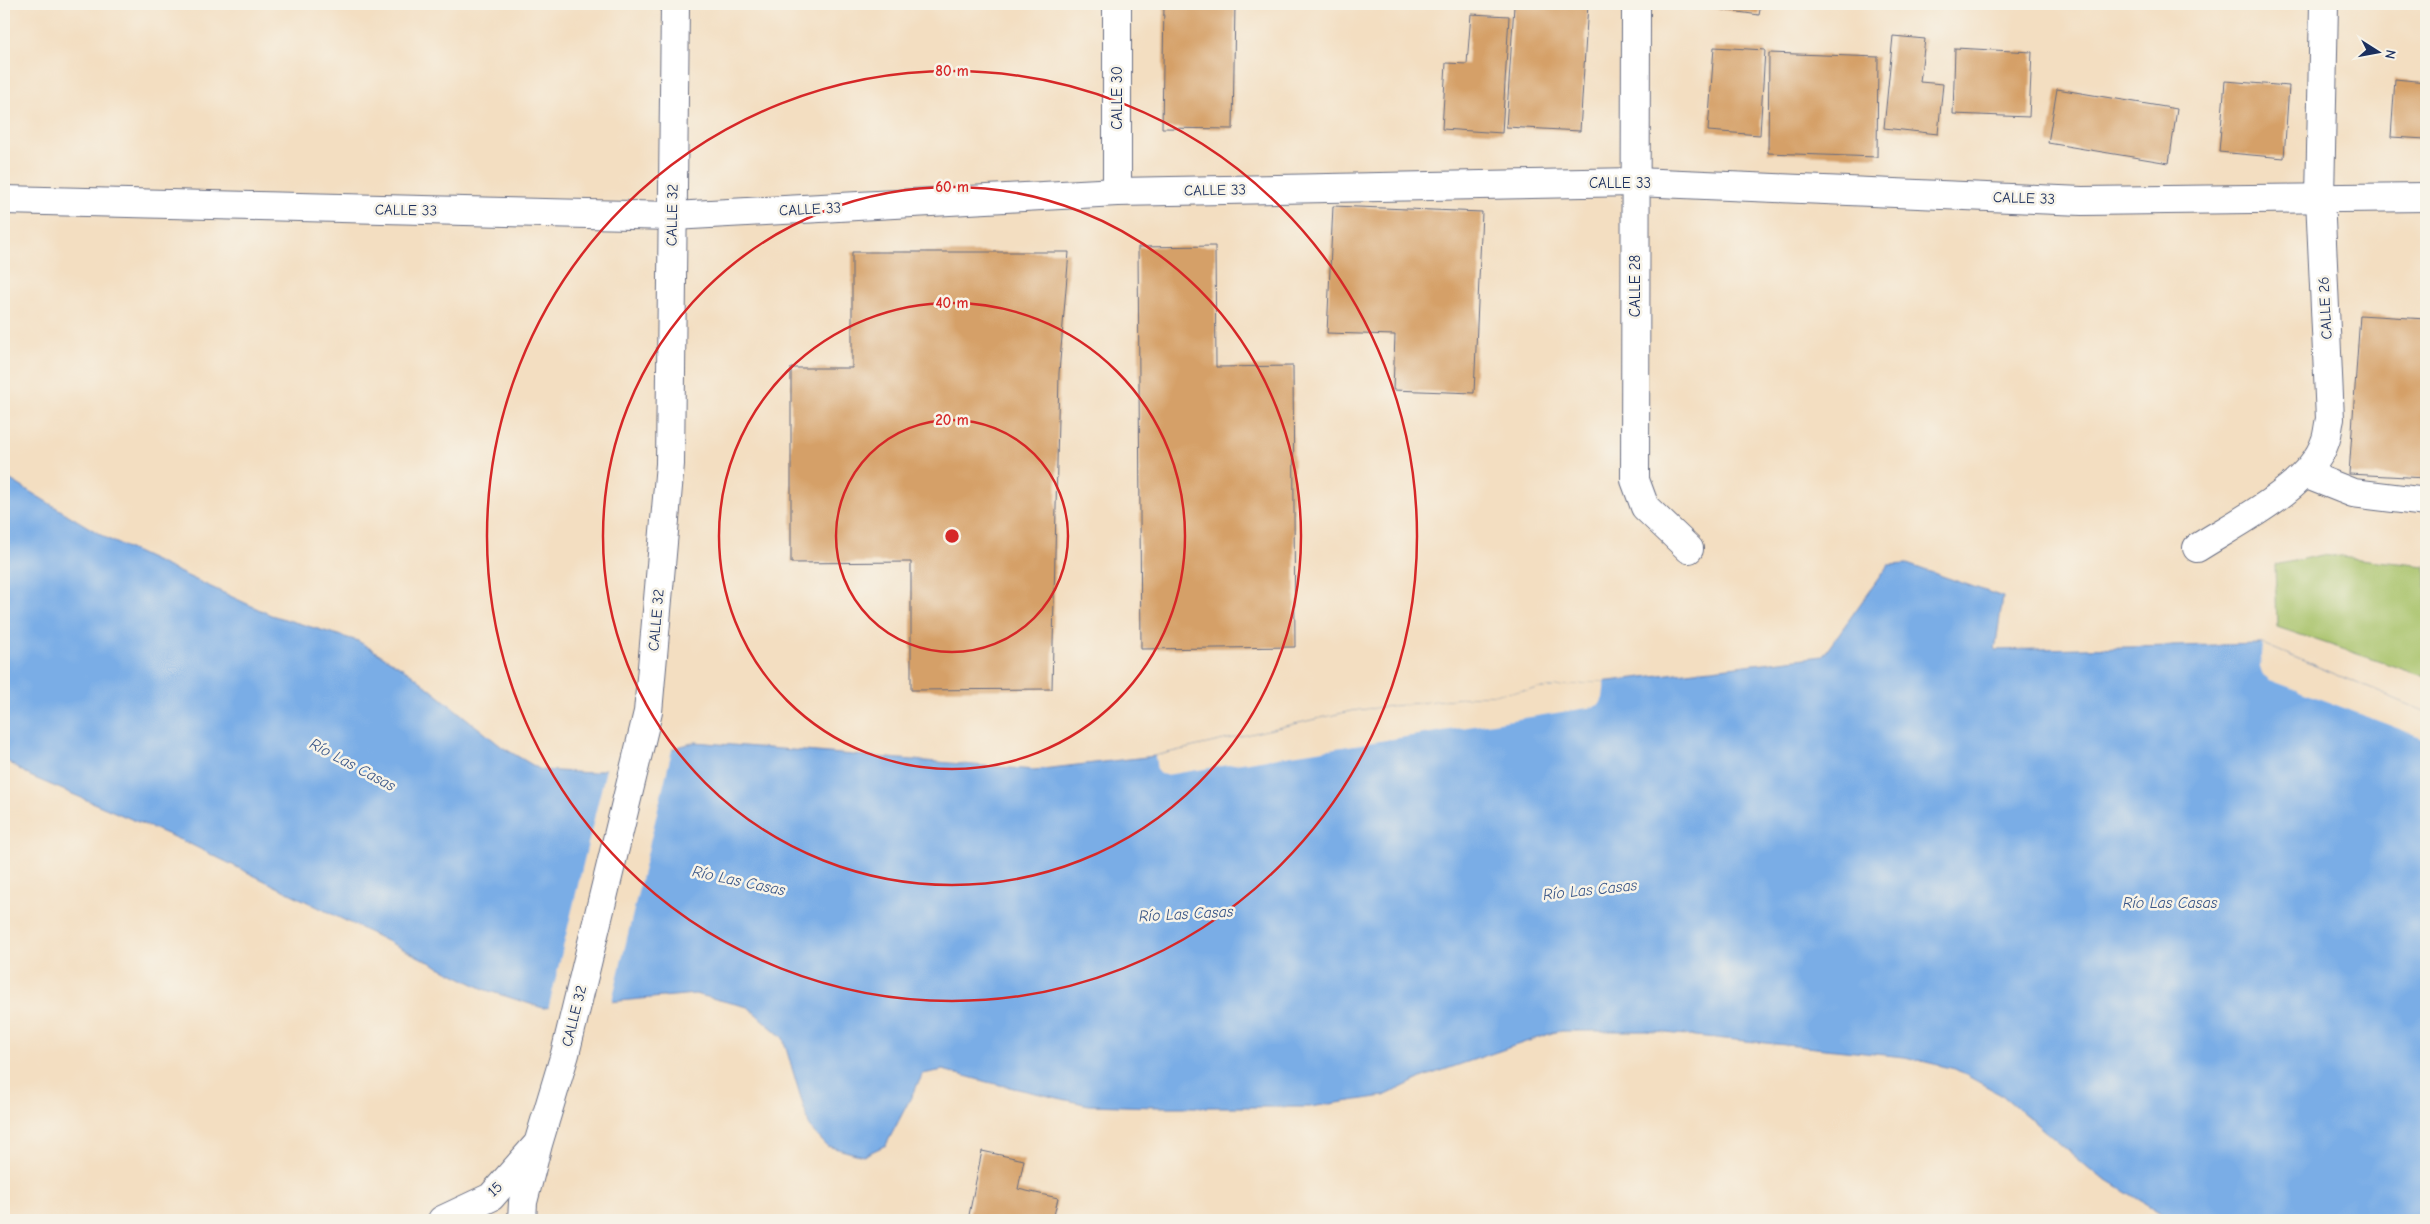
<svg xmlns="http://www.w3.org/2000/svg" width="2430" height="1224" viewBox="0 0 2430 1224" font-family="'Comic Neue',sans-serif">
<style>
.green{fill:#a7c269;stroke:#617864}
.water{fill:#7aade6;stroke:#4a6ea2}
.pier{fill:#f3dec1}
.building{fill:#d5a068}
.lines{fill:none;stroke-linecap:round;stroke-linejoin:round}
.minor-casing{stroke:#676c81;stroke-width:30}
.tertiary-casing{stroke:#676c81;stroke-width:30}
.primary-casing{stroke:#676c81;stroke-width:30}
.minor{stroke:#fff;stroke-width:28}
.tertiary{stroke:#fff;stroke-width:28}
.primary{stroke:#fff;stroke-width:28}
.ring{fill:none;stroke:#d62828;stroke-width:2.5}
.labels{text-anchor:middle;stroke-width:5;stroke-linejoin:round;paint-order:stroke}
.street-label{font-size:15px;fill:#1b2f5e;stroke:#f7f3e8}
.water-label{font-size:16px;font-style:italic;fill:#385587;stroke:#f7f3e8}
.centre{fill:#d62828;stroke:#f7f3e8;stroke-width:2.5}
.ring-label{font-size:15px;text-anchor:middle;font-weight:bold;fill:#d62828;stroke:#f7f3e8;stroke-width:5;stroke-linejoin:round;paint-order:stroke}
</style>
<rect width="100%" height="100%" fill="#f7f3e8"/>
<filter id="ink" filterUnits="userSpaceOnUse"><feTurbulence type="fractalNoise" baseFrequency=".02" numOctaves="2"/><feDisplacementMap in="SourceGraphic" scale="10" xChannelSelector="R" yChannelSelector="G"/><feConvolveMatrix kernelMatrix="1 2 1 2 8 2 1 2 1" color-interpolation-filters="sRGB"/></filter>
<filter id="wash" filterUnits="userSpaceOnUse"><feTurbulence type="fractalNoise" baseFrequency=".0096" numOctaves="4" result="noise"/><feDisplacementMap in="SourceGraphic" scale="20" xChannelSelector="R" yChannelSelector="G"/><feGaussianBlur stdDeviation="1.12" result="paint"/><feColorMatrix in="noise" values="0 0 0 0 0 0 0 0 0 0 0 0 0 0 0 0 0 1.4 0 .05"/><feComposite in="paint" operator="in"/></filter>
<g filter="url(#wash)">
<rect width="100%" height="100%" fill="#f3dec1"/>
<path class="green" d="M 2322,555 L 2426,566 L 2426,677 L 2277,627 L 2275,565 Z"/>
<path class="water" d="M 4,476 L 108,539 L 271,615 L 358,641 L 409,672 L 502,747 L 541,770 L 591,773 L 695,742 L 1034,770 L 1155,756 L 1352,711 L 1823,656 L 1888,565 L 1907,564 L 2003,597 L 1995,650 L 2262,644 L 2426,712 L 2426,1220 L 2172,1220 L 2091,1170 L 2002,1095 L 1955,1069 L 1905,1057 L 1646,1031 L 1558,1031 L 1423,1077 L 1384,1096 L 1310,1107 L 1158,1107 L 1089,1105 L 987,1082 L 943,1070 L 923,1074 L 886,1145 L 863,1156 L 827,1146 L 810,1128 L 783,1038 L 748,1007 L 695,994 L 543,1008 L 486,990 L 190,844 L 30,776 L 4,759 Z"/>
<g class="pier">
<path d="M 2262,644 L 2426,712 L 2426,739 L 2270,680 L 2262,674 L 2260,666 Z"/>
<path d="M 1605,681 L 1603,698 L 1600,704 L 1594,707 L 1166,775 L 1160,774 L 1157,771 L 1155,756 L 1352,711 Z"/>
<path d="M 673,746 L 611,1005 L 548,1010 L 607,765 Z"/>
</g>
<g id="blocks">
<g class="building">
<path d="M 1164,4 L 1235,4 L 1233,129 L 1162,128 Z"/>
<path d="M 1508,4 L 1588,4 L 1580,131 L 1506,127 L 1514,6 Z"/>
<path d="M 1683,4 L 1761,4 L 1759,15 Z"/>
<path d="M 1471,14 L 1509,16 L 1502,133 L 1442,129 L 1446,63 L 1467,64 Z"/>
<path d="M 1893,36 L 1925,39 L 1920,82 L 1943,84 L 1938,134 L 1884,128 Z"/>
<path d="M 1714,47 L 1765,50 L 1760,135 L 1708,131 Z"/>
<path d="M 1955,48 L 2032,52 L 2029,117 L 1953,114 Z"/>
<path d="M 1769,53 L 1878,57 L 1877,157 L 1768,153 Z"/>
<path d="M 2395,79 L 2426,82 L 2426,139 L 2391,137 Z"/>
<path d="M 2225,81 L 2289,86 L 2284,158 L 2219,152 Z"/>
<path d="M 2057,89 L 2177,109 L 2169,163 L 2048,143 Z"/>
<path d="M 1333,206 L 1482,212 L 1474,393 L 1393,390 L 1395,335 L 1327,333 Z"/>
<path d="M 1215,246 L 1216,367 L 1293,366 L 1295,647 L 1141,649 L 1138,247 Z"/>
<path d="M 852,252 L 1069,252 L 1059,373 L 1052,689 L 911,690 L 911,562 L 791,563 L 791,368 L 852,368 Z"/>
<path d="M 2360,315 L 2426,319 L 2426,478 L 2349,474 Z"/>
<path d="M 982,1151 L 1024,1160 L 1018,1189 L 1058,1198 L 1053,1220 L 968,1220 Z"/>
</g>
</g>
</g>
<g filter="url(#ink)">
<use href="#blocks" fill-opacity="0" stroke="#676c81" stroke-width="1"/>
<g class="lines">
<defs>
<g id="minor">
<path d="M 1636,4 L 1635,480 L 1645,507 L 1689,549"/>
<path d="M 1117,192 L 1117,4"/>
<path d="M 4,200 L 673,216"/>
<path d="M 2305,474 L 2353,493 L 2426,502"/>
<path d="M 2197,548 C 2236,523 2310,487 2325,442 C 2328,435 2328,426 2330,419 L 2320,198 L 2324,4"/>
</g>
<path id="tertiary" d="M 673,216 L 1117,192 L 1636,182 L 2082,201 L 2426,197"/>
<g id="primary">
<path d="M 442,1220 L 491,1197 L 535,1147"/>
<path d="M 522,1220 L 523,1202 L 538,1144 L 565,1054 L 648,712 L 670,464 L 675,4"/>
</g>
</defs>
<use href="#minor" class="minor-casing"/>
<use href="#tertiary" class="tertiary-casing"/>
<use href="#primary" class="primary-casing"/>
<use href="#minor" class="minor"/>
<use href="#tertiary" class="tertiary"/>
<use href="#primary" class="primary"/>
</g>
</g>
<g class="ring">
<circle cx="952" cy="536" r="116"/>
<circle cx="952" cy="536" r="233"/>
<circle cx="952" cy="536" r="349"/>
<circle cx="952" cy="536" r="465"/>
</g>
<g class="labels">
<g class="street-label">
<text transform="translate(1117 98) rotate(-90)" y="5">CALLE 30</text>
<text x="1620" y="188">CALLE 33</text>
<text transform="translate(1215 190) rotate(-1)" y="5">CALLE 33</text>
<text transform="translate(2024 198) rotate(2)" y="5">CALLE 33</text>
<text transform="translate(810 209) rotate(-3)" y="5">CALLE 33</text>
<text transform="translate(406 210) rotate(1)" y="5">CALLE 33</text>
<text transform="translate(672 215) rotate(-89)" y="5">CALLE 32</text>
<text transform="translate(1635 286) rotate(-90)" y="5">CALLE 28</text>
<text transform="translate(2325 308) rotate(-93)" y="5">CALLE 26</text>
<text transform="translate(656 620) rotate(-85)" y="5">CALLE 32</text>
<text transform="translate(574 1016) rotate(-76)" y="5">CALLE 32</text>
<text transform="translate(495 1189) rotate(-43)" y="5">15</text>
</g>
<g class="water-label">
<text transform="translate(353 764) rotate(28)" y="6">Río Las Casas</text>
<text transform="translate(739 880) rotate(12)" y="6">Río Las Casas</text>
<text transform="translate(1590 889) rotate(-6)" y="6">Río Las Casas</text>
<text x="2170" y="908">Río Las Casas</text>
<text transform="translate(1186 913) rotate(-3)" y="6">Río Las Casas</text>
</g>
</g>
<circle cx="952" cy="536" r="8" class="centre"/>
<g class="ring-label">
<text x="952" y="76">80 m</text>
<text x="952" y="192">60 m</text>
<text x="952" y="308">40 m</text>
<text x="952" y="425">20 m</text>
</g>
<rect width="2430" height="1224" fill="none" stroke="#f7f3e8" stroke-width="20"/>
<g transform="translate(2378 52) rotate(101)" stroke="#f7f3e8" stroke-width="4" paint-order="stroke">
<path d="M0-4L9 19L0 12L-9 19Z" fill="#1b2f5e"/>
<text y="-8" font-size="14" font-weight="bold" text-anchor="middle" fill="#1b2f5e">N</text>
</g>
</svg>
